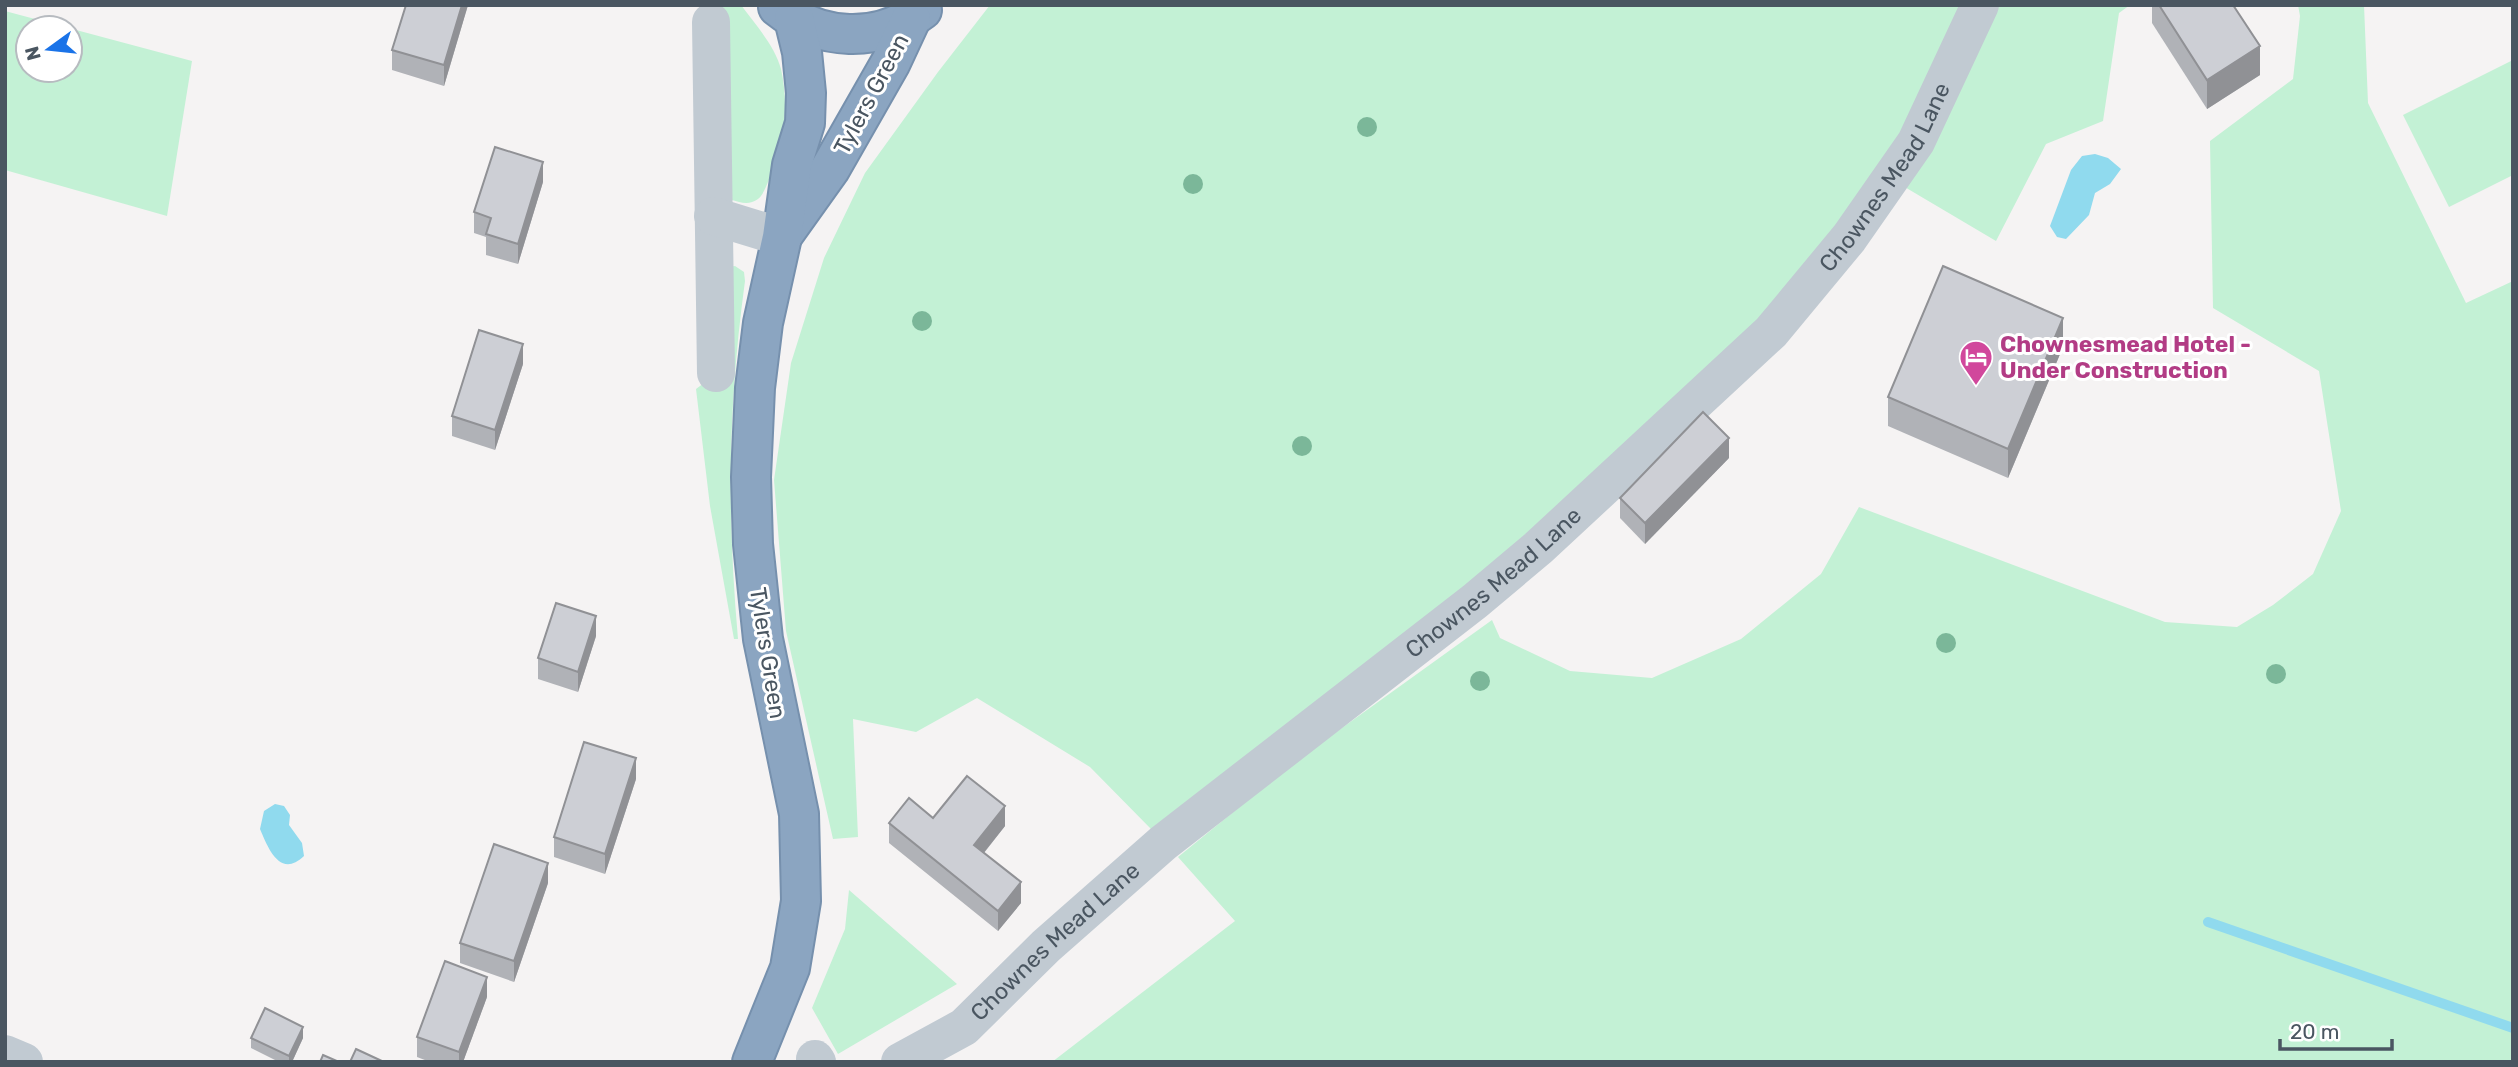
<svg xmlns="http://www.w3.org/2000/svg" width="2518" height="1067" viewBox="0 0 2518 1067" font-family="Rubik,sans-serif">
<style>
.green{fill:#c3f1d5;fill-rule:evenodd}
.water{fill:#90daee}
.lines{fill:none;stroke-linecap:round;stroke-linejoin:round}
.stream{stroke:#90daee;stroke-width:10}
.highway-casing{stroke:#7690ad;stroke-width:42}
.minor{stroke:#c1cad2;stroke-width:38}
.highway{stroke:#8ba5c1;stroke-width:38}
.tree{fill:#7bb799}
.wall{fill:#b0b2b7}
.shaded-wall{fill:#909195}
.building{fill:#cdcfd5;stroke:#909195;stroke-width:2}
.labels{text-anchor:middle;stroke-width:6;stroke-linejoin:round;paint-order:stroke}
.street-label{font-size:23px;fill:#4a5661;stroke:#fff}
.hotel-label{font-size:23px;font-weight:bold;fill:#b23c85;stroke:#fff;text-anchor:start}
</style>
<rect width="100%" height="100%" fill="#f5f3f3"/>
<g class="green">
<path d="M 721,5 L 741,5 C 755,24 775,46 781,69 C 785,87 786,106 784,123 C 782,139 769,191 758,199 C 750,205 741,203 732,200 Z"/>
<path d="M 990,5 L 2130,5 L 2119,13 L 2103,121 L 2046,144 L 1996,241 L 1903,186 L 1526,534 L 1464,587 L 1151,829 L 1090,767 L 977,698 L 916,732 L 853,719 L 858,837 L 833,839 L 786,631 L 774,480 L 791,363 L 824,258 L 865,173 L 938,72 Z"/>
<path d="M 2298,5 L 2364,5 L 2368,103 L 2466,303 L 2513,281 L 2513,1062 L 1052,1062 L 1235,921 L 1178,857 L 1296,761 L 1492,620 L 1500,638 L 1570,671 L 1652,678 L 1741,639 L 1821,574 L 1859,507 L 2165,622 L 2237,627 L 2273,605 L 2313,574 L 2341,511 L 2319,371 L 2213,308 L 2210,141 L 2293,79 L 2300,16 Z"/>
<path d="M 5,11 L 192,61 L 167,216 L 5,170 ZM 28,28 L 70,28 L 70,70 L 28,70 Z"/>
<path d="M 2513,60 L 2513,175 L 2449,207 L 2403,115 Z"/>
<path d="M 735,266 L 744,272 L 745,281 C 728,405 727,514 738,639 L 734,639 L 710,506 L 696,389 L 708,380 L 728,267 Z"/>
<path d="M 849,890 L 957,984 L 838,1054 L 812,1008 L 845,929 Z"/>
</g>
<g class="water">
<path d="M 2095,154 L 2108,158 L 2121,169 L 2110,184 L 2095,193 L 2089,215 L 2066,239 L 2057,237 L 2050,226 L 2071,170 L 2082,156 Z"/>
<path d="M 275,804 L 284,806 L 290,815 L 289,825 L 302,843 L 304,856 C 280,879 268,848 260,829 L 264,811 Z"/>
</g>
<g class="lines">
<path class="stream" d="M 2208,922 L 2513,1028"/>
<defs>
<g id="highway">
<path d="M 778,7 C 820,41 878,44 922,10"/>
<path d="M 785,232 L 830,169 L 891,62 L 911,19"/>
<path d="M 752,1062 L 790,968 L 801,901 L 799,814 L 763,639 L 753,544 L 751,477 L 755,388 L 763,323 L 782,237 L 792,165 L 805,123 L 806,93 L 802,52 L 794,19"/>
</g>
</defs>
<use href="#highway" class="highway-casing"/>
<g class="minor">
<path d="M 711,22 L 716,373"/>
<path d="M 713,216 L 782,237"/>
<path d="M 5,1054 L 24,1062"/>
<path d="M 815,1059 L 817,1062"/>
<path id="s1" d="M 900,1062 L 964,1027 L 1046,946 L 1163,843 L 1475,601 L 1538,548 L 1771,332 L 1849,238 L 1916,142 L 1980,5"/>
</g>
<use href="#highway" class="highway"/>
</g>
<g class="tree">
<circle cx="1367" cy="127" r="10"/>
<circle cx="1193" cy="184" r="10"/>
<circle cx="922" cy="321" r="10"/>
<circle cx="1302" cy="446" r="10"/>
<circle cx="1946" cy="643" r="10"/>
<circle cx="2276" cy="674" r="10"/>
<circle cx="1480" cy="681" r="10"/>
</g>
<g class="wall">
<path d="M 468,5 L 444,86 L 392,70 L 392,50 Z"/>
<path d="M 2152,5 L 2233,5 L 2260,75 L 2207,109 L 2152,23 Z"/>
<path d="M 543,182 L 518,264 L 486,255 L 486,237 L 474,233 L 474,212 Z"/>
<path d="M 2063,347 L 2008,478 L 1888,426 L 1888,397 Z"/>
<path d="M 523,364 L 495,450 L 452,436 L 452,416 Z"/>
<path d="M 1729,458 L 1645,544 L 1620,518 L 1620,498 Z"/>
<path d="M 596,636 L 578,692 L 538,679 L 538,658 Z"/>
<path d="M 636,779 L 605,874 L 554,857 L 554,837 Z"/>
<path d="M 933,818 L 1005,826 L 984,853 L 1021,903 L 998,931 L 889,843 L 889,823 Z"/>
<path d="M 548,883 L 514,982 L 460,963 L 460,943 Z"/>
<path d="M 487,997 L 463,1062 L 430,1062 L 417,1057 L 417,1037 Z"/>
<path d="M 251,1038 L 303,1038 L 292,1062 L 279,1062 L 251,1048 Z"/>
</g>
<g class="shaded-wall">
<path d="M 462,5 L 468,5 L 444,86 L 444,65 Z"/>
<path d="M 2260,46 L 2260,75 L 2207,109 L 2207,80 Z"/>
<path d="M 543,162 L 543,182 L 518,264 L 518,244 Z"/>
<path d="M 2063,318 L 2063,347 L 2008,478 L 2008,449 Z"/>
<path d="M 523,344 L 523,364 L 495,450 L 495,430 Z"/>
<path d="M 1729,438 L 1729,458 L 1645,544 L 1645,523 Z"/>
<path d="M 596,616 L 596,636 L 578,692 L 578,672 Z"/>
<path d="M 636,758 L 636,779 L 605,874 L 605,854 Z"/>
<path d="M 1005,806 L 1005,826 L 974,865 L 974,845 Z"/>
<path d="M 548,863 L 548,883 L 514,982 L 514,961 Z"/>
<path d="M 1021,882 L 1021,903 L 998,931 L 998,911 Z"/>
<path d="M 487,977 L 487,997 L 463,1062 L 459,1062 L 459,1052 Z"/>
<path d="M 303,1027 L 303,1038 L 292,1062 L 289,1062 L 289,1056 Z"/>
</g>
<g class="building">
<path d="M 406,5 L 462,5 L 444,65 L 392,50 Z"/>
<path d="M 2159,5 L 2233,5 L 2260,46 L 2207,80 Z"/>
<path d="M 495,147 L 543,162 L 518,244 L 486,234 L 491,218 L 474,212 Z"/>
<path d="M 1943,266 L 2063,318 L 2008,449 L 1888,397 Z"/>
<path d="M 479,330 L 523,344 L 495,430 L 452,416 Z"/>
<path d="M 1703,412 L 1729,438 L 1645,523 L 1620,498 Z"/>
<path d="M 556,603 L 596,616 L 578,672 L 538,658 Z"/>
<path d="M 584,742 L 636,758 L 605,854 L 554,837 Z"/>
<path d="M 967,776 L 1005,806 L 974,845 L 1021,882 L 998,911 L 889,823 L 909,798 L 933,818 Z"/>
<path d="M 494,844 L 548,863 L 514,961 L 460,943 Z"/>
<path d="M 445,961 L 487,977 L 459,1052 L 417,1037 Z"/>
<path d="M 265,1008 L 303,1027 L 289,1056 L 251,1038 Z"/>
<path d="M 356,1049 L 384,1062 L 350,1062 Z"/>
<path d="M 323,1055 L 339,1062 L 320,1062 Z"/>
</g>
<defs>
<symbol id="hotel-pin" viewBox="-11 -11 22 30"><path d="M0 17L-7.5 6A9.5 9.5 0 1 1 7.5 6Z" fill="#d1479c" stroke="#fff"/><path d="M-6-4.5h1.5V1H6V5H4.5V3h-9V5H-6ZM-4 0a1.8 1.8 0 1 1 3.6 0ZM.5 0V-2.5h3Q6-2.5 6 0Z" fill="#fff"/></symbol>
</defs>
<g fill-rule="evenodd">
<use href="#hotel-pin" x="1957" y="338" width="38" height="52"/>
</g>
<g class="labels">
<g class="street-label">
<text transform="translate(871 94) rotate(-62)" y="8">Tylers Green</text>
<text dy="8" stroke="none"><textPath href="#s1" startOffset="1332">Chownes Mead Lane</textPath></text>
<text dy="8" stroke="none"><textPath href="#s1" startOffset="765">Chownes Mead Lane</textPath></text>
<text transform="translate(768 653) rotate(81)" y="8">Tylers Green</text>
<text dy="8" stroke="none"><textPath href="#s1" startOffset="198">Chownes Mead Lane</textPath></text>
</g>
<g class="hotel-label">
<text x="2000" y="352">Chownesmead Hotel -<tspan x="2000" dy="26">Under Construction</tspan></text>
</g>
</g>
<rect width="2518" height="1067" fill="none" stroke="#4a5661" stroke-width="14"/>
<g transform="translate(49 49) rotate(255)"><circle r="33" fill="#ffffff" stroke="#b7bbc0" stroke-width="2"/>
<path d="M0-5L12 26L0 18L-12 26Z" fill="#1a73e8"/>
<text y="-10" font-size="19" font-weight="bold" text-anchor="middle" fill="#4a5661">N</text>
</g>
<path d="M2280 1039v10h112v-10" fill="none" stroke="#4a5661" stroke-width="3.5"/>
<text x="2290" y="1039" font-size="21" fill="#4a5661" stroke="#ffffff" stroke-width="5" paint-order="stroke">20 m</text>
</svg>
